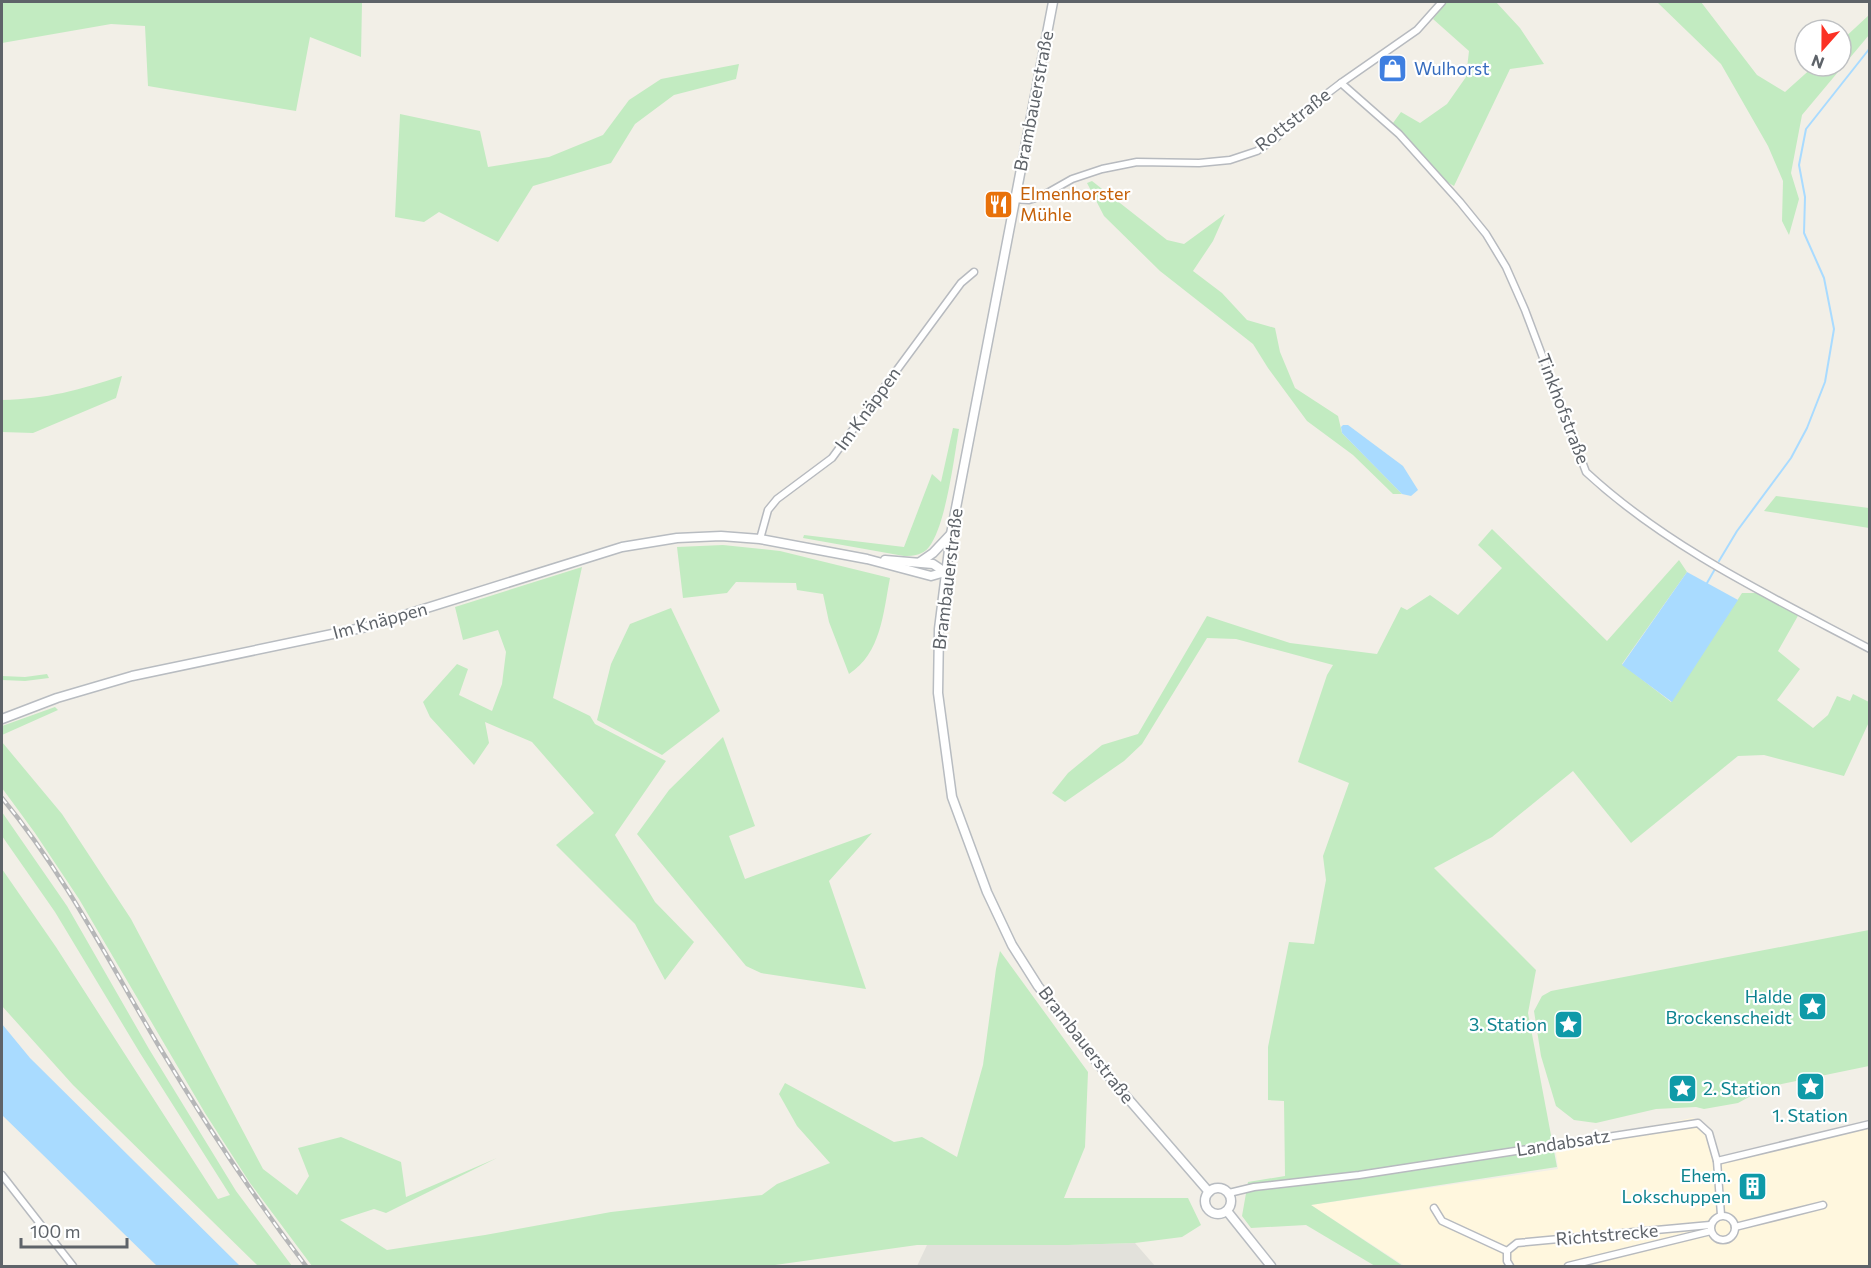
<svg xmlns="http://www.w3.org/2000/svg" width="1871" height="1268" viewBox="0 0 1871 1268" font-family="Commissioner,sans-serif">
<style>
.commercial{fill:#fff7de}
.industrial{fill:#e2e1db}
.green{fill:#c2ebc1}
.water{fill:#a9dbff}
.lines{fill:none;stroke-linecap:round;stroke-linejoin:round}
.stream{stroke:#a9dbff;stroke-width:2}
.street-casing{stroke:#b7babf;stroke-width:9}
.secondary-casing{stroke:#b8bcc1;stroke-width:11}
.street{stroke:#fff;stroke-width:6}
.secondary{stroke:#fff;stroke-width:8}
.rail-casing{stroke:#b6b7b8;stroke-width:4.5}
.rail{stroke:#fff;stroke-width:2;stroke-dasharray:7;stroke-linecap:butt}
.labels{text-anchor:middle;stroke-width:4.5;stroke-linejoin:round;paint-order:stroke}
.shop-label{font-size:18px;fill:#366cbe;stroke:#fff;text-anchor:start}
.street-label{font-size:18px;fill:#5e6369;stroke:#fff}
.food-label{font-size:18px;fill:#c56008;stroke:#fff;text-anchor:start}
.culture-label{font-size:18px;fill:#0d838f;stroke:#fff;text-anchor:end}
</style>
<rect width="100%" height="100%" fill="#f2efe7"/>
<path class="commercial" d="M 1692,1118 L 1698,1120 L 1711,1131 L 1719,1157 L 1869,1122 L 1869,1266 L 1405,1266 L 1311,1205 L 1558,1169 L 1555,1145 Z"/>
<path class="industrial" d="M 1135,1243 L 1155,1266 L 917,1266 L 927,1245 L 1068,1245 Z"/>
<g class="green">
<path d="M 2,2 L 362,2 L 361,57 L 310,37 L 296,111 L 148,86 L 145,26 L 111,24 L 2,43 Z"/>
<path d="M 1446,2 L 1496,2 L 1520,28 L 1544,64 L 1510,69 L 1454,186 L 1447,182 L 1393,123 L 1401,112 L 1420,123 L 1447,104 L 1466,77 L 1469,51 L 1433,19 Z"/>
<path d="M 1657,2 L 1701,2 L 1757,75 L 1785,92 L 1814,66 L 1841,66 L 1841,41 L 1869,15 L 1869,35 L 1802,115 L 1791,173 L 1799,199 L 1789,235 L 1782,221 L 1783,181 L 1768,146 L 1721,64 Z"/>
<path d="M 739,64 L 736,79 L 674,95 L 635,124 L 611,163 L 533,186 L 498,242 L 439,212 L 424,222 L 395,217 L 400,114 L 480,131 L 488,167 L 549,157 L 603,135 L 629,100 L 661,79 Z"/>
<path d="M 1092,181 L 1167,240 L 1184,244 L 1225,214 L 1213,241 L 1193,271 L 1222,293 L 1247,320 L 1275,328 L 1280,352 L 1295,388 L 1338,416 L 1342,433 L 1402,494 L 1393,494 L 1353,455 L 1307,421 L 1268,368 L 1253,344 L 1160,271 L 1104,216 L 1087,183 Z"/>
<path d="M 122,376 L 116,398 L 33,433 L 2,432 L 2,400 C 47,399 79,390 122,376 Z"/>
<path d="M 953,428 L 959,429 C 954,458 946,525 929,547 C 923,555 914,556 904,556 L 803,538 L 804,535 L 904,547 L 932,474 L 941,482 Z"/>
<path d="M 1776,496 L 1869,508 L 1869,528 L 1764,511 Z"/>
<path d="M 1492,529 L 1607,641 L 1679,560 L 1687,572 L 1622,664 L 1671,702 L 1742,593 L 1756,593 L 1799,614 L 1778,651 L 1800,669 L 1777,700 L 1813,728 L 1828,715 L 1837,696 L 1850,701 L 1853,694 L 1869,702 L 1869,722 L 1844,776 L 1764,755 L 1738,756 L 1631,843 L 1573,771 L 1492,837 L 1434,868 L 1536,970 L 1528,1013 L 1557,1167 L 1311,1205 L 1403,1266 L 1375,1266 L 1306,1225 L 1251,1228 L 1242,1216 L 1248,1182 L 1285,1176 L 1284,1101 L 1268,1100 L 1268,1047 L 1289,942 L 1314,944 L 1326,880 L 1323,856 L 1349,783 L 1298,762 L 1327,675 L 1333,665 L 1236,639 L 1207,638 L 1142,744 L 1124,761 L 1065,802 L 1052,793 L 1068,773 L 1102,745 L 1138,734 L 1207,616 L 1290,643 L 1377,654 L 1401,607 L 1407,610 L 1430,595 L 1458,615 L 1502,568 L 1478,545 Z"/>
<path d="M 723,545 L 780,551 L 890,578 C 883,614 881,653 849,674 L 829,622 L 823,594 L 797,590 L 796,583 L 736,582 L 727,593 L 683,598 L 677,547 Z"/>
<path d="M 582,567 L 553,698 L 590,716 L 595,724 L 666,761 L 615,835 L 655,902 L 694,942 L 665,980 L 635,924 L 556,845 L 594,813 L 532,742 L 485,722 L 489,743 L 474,765 L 430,717 L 423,702 L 457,664 L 468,669 L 459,695 L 492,711 L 502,684 L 506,652 L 498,630 L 463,640 L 455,607 Z"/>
<path d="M 671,608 L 720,711 L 662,755 L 597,720 L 611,664 L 630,624 Z"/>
<path d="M 47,674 L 49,678 L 25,681 L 2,680 L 2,676 L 25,677 Z"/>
<path d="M 55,707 L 58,710 L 2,735 L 2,726 Z"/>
<path d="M 723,737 L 755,826 L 729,836 L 745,879 L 872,833 L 829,881 L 866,989 L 761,973 L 746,966 L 637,834 L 669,790 Z"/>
<path d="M 2,742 L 62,814 L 131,919 L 263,1169 L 297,1195 L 309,1176 L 298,1148 L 341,1137 L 401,1162 L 406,1197 L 497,1158 L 386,1213 L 374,1209 L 340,1220 L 387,1250 L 485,1235 L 611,1212 L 762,1195 L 777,1184 L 830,1163 L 797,1126 L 779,1094 L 785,1083 L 894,1142 L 922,1137 L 957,1157 L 983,1065 L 996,969 L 1000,951 L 1088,1072 L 1085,1147 L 1064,1198 L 1188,1198 L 1201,1225 L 1182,1237 L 1135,1243 L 1068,1245 L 917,1245 L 768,1266 L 312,1266 L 250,1183 L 205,1113 L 79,899 L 35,833 L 2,788 Z"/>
<path d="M 2,812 L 67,906 L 149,1049 L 236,1191 L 292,1266 L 258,1266 L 73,1085 L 2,1006 L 2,869 L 56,947 L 218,1199 L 230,1195 L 140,1053 L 55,912 L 2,836 Z"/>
<path d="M 1869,930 L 1869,1066 L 1767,1087 L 1738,1103 L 1704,1109 L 1696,1107 L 1656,1109 L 1596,1123 L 1574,1120 L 1556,1106 L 1541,1056 L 1534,1011 L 1542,996 L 1551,991 Z"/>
</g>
<g class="water">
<path d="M 1343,425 L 1348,425 L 1403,466 L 1418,490 L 1411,496 L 1402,494 L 1342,433 L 1341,427 Z"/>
<path d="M 1687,572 L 1738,600 L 1672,702 L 1622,665 Z"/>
<path d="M 2,1024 L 30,1058 L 240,1266 L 157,1266 L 2,1115 Z"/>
</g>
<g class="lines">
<g class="stream">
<path d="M 1719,561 L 1737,531 L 1791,458 L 1807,428 L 1825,382 L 1834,329 L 1824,278 L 1804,233 L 1805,197 L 1799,165 L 1806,129 L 1870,48"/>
<path d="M 1707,583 L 1715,569"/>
</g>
<defs>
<g id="street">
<path d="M 1341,83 L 1399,134 L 1460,202 L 1486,234 L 1506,267 L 1525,310 L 1586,472 C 1668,548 1772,597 1870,649"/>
<path d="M 1014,199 L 1029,200 L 1042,196 L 1072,179 L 1102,169 L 1137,162 L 1199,163 L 1230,160 L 1257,151 L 1276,138 L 1303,112 L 1341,83 L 1417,30 L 1442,2"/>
<path d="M 760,539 L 768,510 L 777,499 L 832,458 L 961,283 L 974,272"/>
<path d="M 1717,1161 L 1870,1124"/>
<path d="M 2,1175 L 73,1266"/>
<path d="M 1229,1193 L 1254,1187 L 1359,1175 L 1698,1123 L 1709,1133 L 1717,1161 L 1721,1215"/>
<path d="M 1434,1208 L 1442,1221 L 1507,1251"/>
<circle cx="1723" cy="1228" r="12"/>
<path d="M 1735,1227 L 1823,1205"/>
<path d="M 1510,1266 L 1507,1261 L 1507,1251 L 1517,1243 L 1710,1225"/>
<path d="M 1568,1266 L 1711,1231"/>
</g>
<g id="secondary">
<path d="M 1053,2 L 951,534 L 939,629 L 938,693 L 952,797 L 987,892 L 1012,945 L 1038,986 L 1099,1065 L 1209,1192"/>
<path d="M 885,560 L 933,564 L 945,572"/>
<path d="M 920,562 L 933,553 L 950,535"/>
<path d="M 2,719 L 57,698 L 132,676 L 366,627 L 622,547 L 677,538 L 721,536 L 760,539 L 867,559 L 931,576 L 945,572"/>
<circle cx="1218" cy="1201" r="13"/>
<path d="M 1227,1211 L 1271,1266"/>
</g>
</defs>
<use href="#street" class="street-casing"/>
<use href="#secondary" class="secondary-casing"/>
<use href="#street" class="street"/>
<use href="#secondary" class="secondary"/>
<defs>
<path id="rail" d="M 2,798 C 64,873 108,960 157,1043 C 203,1120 252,1195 306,1266"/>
</defs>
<use href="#rail" class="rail-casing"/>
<use href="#rail" class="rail"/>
</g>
<defs>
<symbol id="shop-square" viewBox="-11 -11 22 22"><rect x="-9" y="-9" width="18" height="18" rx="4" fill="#3f7fe0" stroke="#fff"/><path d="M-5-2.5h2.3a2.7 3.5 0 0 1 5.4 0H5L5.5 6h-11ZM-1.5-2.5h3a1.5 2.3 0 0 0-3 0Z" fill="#fff"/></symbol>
<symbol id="restaurant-square" viewBox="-11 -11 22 22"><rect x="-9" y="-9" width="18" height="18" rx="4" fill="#e8710a" stroke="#fff"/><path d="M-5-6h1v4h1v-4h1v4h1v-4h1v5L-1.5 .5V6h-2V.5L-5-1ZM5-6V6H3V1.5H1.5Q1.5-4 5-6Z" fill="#fff"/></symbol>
<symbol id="sight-square" viewBox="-11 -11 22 22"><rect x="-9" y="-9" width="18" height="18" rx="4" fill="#0f9aa8" stroke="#fff"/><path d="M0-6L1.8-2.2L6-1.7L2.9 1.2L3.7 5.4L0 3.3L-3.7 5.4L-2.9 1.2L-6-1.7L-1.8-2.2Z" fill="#fff"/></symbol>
<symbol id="building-square" viewBox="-11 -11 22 22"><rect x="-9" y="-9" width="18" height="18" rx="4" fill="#0f9aa8" stroke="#fff"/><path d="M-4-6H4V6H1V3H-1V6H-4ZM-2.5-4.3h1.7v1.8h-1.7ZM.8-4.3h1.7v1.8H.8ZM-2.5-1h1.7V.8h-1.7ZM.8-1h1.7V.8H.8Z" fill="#fff"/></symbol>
</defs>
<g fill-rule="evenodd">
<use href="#shop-square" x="1376" y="52" width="33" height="33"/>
<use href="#restaurant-square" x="982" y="188" width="33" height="33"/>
<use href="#sight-square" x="1796" y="990" width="33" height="33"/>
<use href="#sight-square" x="1552" y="1008" width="33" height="33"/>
<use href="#sight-square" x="1794" y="1070" width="33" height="33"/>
<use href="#sight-square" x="1666" y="1072" width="33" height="33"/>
<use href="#building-square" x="1736" y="1170" width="33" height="33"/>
</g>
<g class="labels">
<g class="shop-label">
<text x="1414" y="75">Wulhorst</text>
</g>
<g class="street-label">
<text transform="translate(1034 101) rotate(-79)" y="6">Brambauerstraße</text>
<text transform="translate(1293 120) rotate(-38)" y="6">Rottstraße</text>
<text transform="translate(868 409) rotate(-54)" y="6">Im Knäppen</text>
<text transform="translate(1563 409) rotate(69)" y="6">Tinkhofstraße</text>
<text transform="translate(948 579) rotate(-83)" y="6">Brambauerstraße</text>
<text transform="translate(380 621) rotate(-15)" y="6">Im Knäppen</text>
<text transform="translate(1086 1045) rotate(52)" y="6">Brambauerstraße</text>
<text transform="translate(1563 1143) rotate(-9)" y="6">Landabsatz</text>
<text transform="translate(1607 1235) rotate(-5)" y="6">Richtstrecke</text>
</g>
<g class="food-label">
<text x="1020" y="200">Elmenhorster<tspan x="1020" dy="21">Mühle</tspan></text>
</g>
<g class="culture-label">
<text x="1792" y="1003">Halde<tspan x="1792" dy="21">Brockenscheidt</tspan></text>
<text x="1547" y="1031">3. Station</text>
<text x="1703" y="1095" text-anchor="start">2. Station</text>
<text x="1810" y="1122" text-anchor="middle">1. Station</text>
<text x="1731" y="1182">Ehem.<tspan x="1731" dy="21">Lokschuppen</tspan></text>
</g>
</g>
<rect width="1871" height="1268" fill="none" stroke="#5e6369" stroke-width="6"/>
<g transform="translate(1823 48) rotate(201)"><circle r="28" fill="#ffffff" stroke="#bfc1c3" stroke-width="1.5"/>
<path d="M0-4.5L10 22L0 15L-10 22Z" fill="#fb3124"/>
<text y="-9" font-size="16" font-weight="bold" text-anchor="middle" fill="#5e6369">N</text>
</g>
<path d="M21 1238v9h106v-9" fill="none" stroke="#5e6369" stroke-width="3"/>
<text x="30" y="1238" font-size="18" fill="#5e6369" stroke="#ffffff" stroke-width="4.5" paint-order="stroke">100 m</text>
</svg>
